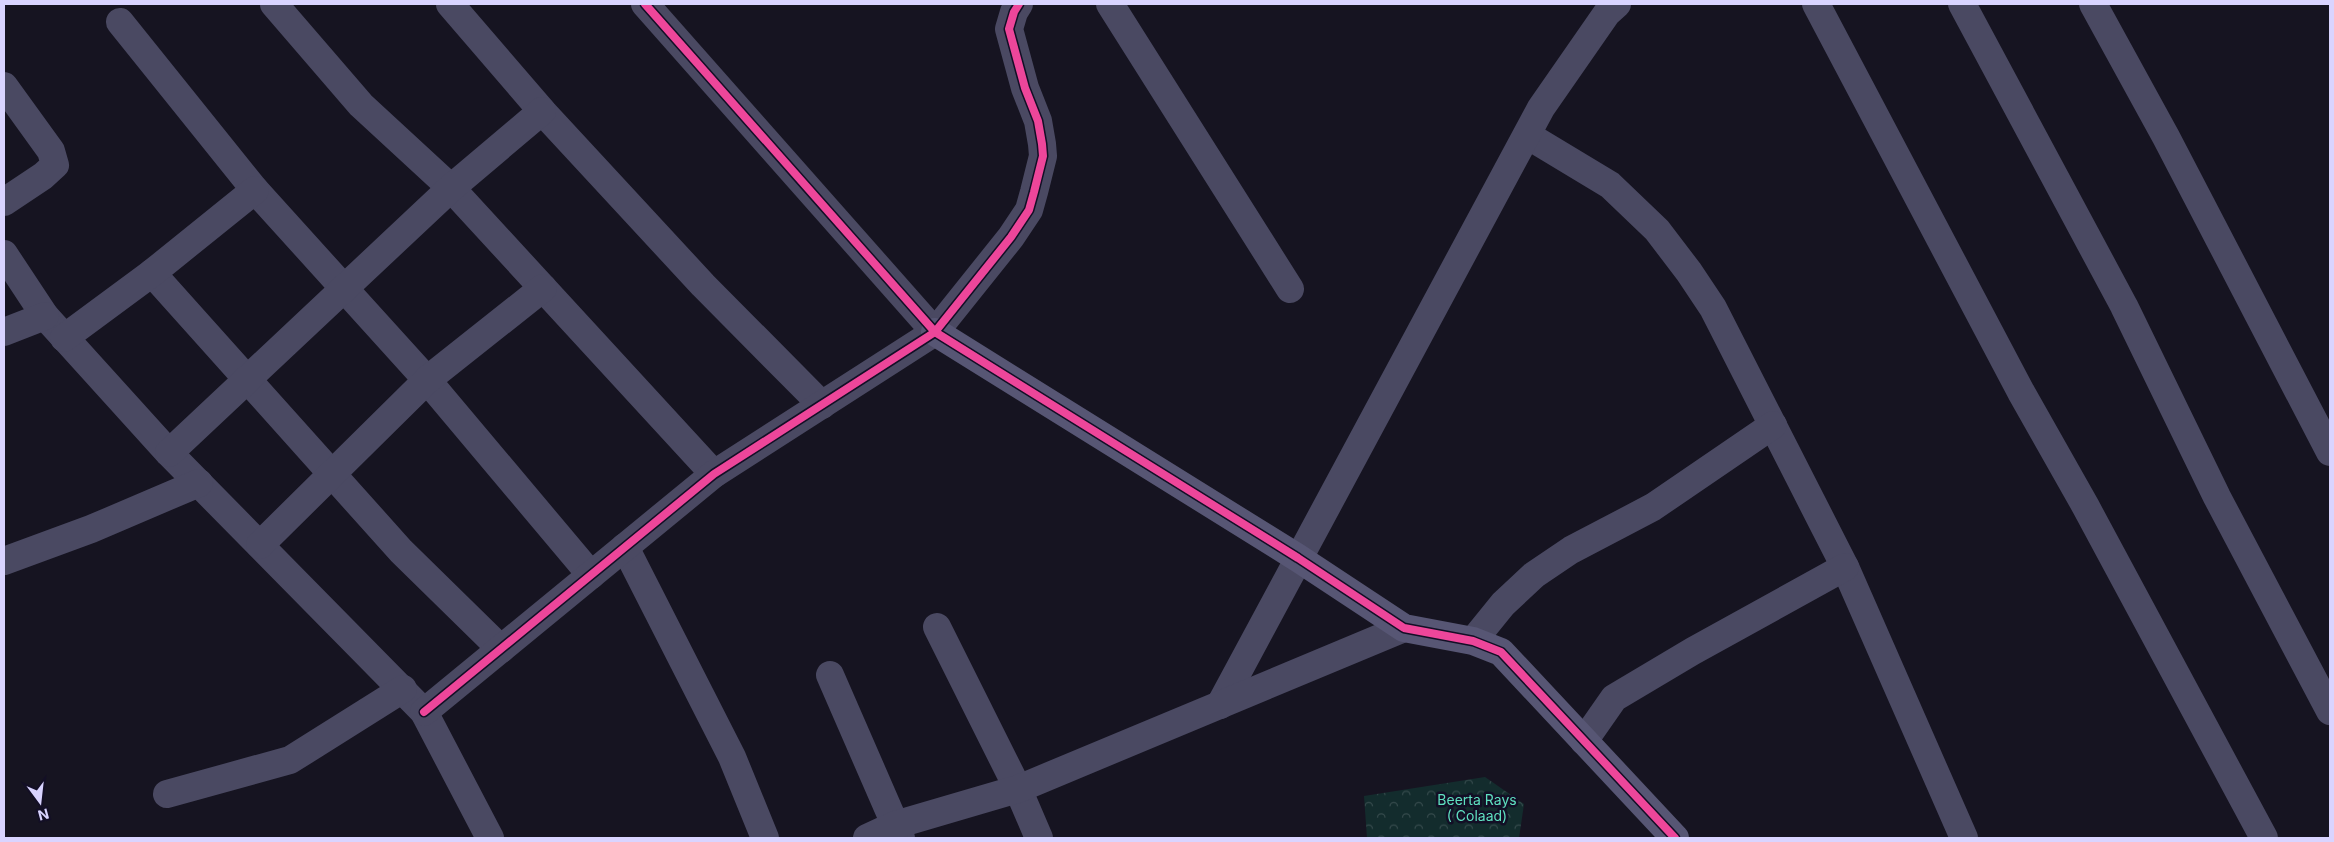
<svg xmlns="http://www.w3.org/2000/svg" width="2334" height="842" viewBox="0 0 2334 842" font-family="Inter,sans-serif">
<style>
.park{fill:url(#park-crowns)}
.lines{fill:none;stroke-linecap:round;stroke-linejoin:round}
.street{stroke:#4a4962;stroke-width:28}
.secondary{stroke:#575674;stroke-width:28}
.cycleway-casing{stroke:#130f26;stroke-width:11}
.cycleway{stroke:#ed469a;stroke-width:8}
.labels{text-anchor:middle;stroke-width:5;stroke-linejoin:round;paint-order:stroke}
.park-label{font-size:14px;fill:#5fe0c0;stroke:#130f26}
</style>
<defs>
<pattern id="park-crowns" width="20" height="18" patternUnits="userSpaceOnUse" patternTransform="scale(1.25)"><rect width="20" height="18" fill="#132c2d"/><path d="M2 6a3 3 0 1 1 6 0M12 15a3 3 0 1 1 6 0" fill="none" stroke="#354a4c"/></pattern>
</defs>
<rect width="100%" height="100%" fill="#161421"/>
<path class="park" d="M 1485,777 L 1524,804 L 1519,838 L 1367,838 L 1364,796 Z"/>
<g class="lines">
<g class="street">
<path d="M 274,4 L 361,105 L 451,188 L 714,474"/>
<path d="M 450,4 L 542,111 L 703,285 L 822,405"/>
<path d="M 645,4 L 935,332"/>
<path d="M 1110,4 L 1290,289"/>
<path d="M 1816,4 L 2021,392 L 2086,507 L 2264,838"/>
<path d="M 1962,4 L 2124,306 L 2217,497 L 2330,711"/>
<path d="M 2093,4 L 2166,137 L 2330,452"/>
<path d="M 120,22 L 255,190 L 427,380 L 591,575"/>
<path d="M 4,86 L 51,151 L 55,165 L 43,176 L 4,202"/>
<path d="M 1527,135 L 1610,185 L 1657,230 L 1689,272 L 1713,308 L 1845,567 L 1964,838"/>
<path d="M 4,254 L 45,316 L 169,453 L 424,712 L 490,838"/>
<path d="M 152,273 L 401,551 L 501,649"/>
<path d="M 4,332 L 45,316"/>
<path d="M 64,338 L 152,273 L 255,190"/>
<path d="M 169,453 L 451,188 L 542,111"/>
<path d="M 260,545 L 427,380 L 543,288"/>
<path d="M 625,547 L 732,757 L 765,838"/>
<path d="M 4,561 L 91,529 L 199,483"/>
<path d="M 937,627 L 1018,789 L 1039,838"/>
<path d="M 1473,641 L 1503,604 L 1534,575 L 1571,550 L 1653,507 L 1773,425"/>
<path d="M 830,675 L 901,838"/>
<path d="M 1220,705 L 1541,108 L 1607,13 L 1617,4"/>
<path d="M 424,712 L 714,474 L 935,332 L 1011,237 L 1029,210 L 1034,192 L 1043,156 L 1042,144 L 1038,121 L 1025,88 L 1009,29 L 1014,12 L 1019,4"/>
<path d="M 1584,741 L 1614,698 L 1693,651 L 1845,567"/>
<path d="M 167,794 L 290,760 L 403,689"/>
<path d="M 867,838 L 895,825 L 1018,789 L 1404,628"/>
</g>
<path class="secondary" d="M 935,332 L 1298,558 L 1404,628 L 1473,641 L 1501,652 L 1675,838"/>
<defs>
<g id="cycleway">
<path d="M 645,4 L 935,332 L 1298,558 L 1404,628 L 1473,641 L 1501,652 L 1675,838"/>
<path d="M 424,712 L 714,474 L 935,332 L 1011,237 L 1029,210 L 1034,192 L 1043,156 L 1042,144 L 1038,121 L 1025,88 L 1009,29 L 1014,12 L 1019,4"/>
</g>
</defs>
<use href="#cycleway" class="cycleway-casing"/>
<use href="#cycleway" class="cycleway"/>
</g>
<g class="labels">
<g class="park-label">
<text x="1477" y="805">Beerta Rays<tspan x="1477" dy="16">( Colaad)</tspan></text>
</g>
</g>
<rect width="2334" height="842" fill="none" stroke="#d9d4ff" stroke-width="10"/>
<g transform="translate(40 802) rotate(165)" stroke="#130f26" stroke-width="4" paint-order="stroke">
<path d="M0-4L9 19L0 12L-9 19Z" fill="#d9d4ff"/>
<text y="-8" font-size="14" font-weight="bold" text-anchor="middle" fill="#d9d4ff">N</text>
</g>
</svg>
